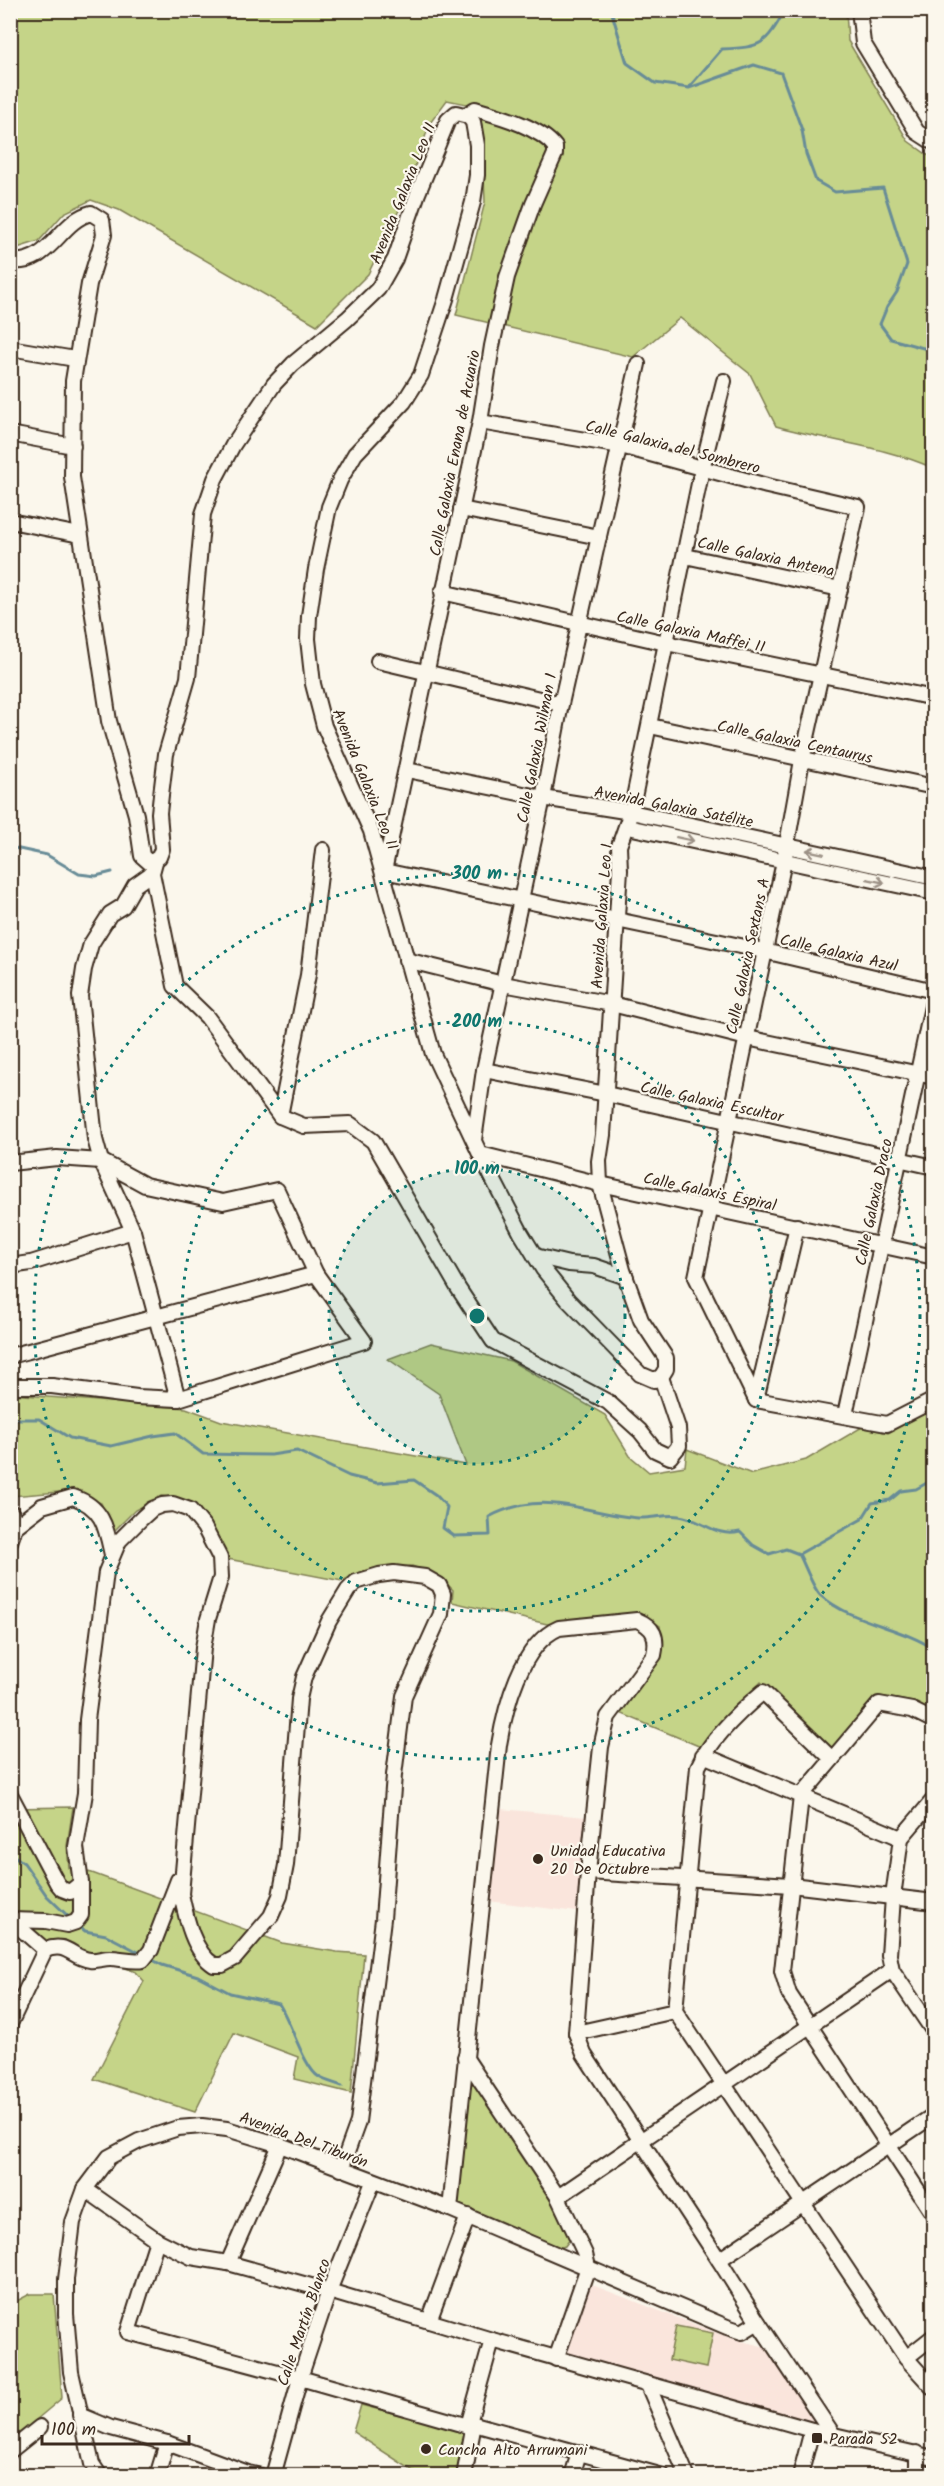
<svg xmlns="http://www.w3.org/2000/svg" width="944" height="2486" viewBox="0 0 944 2486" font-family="Kalam,sans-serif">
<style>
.built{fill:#fae5dc}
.green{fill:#c5d488;stroke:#807f53;stroke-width:1.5}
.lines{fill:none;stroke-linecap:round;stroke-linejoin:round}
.stream{stroke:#688c97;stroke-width:3}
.minor-casing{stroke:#3b2a1e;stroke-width:18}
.minor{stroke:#fbf7ec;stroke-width:14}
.oneway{stroke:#9b9085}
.ring{fill:none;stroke:#0f766e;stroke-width:3;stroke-dasharray:3 6}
.poi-dot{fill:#3b2a1e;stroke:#fbf7ec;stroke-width:2}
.labels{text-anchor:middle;stroke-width:4.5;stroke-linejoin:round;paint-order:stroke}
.street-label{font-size:16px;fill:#3b2a1e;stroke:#fbf7ec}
.poi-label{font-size:16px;fill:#3b2a1e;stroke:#fbf7ec;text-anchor:start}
.centre{fill:#0f766e;stroke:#fbf7ec;stroke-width:3}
.ring-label{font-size:18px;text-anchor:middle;font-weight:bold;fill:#0f766e;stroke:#fbf7ec;stroke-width:4.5;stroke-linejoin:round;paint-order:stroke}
</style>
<rect width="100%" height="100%" fill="#fbf7ec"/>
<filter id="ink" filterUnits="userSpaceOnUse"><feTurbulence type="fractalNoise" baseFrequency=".0167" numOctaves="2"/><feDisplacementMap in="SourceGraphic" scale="12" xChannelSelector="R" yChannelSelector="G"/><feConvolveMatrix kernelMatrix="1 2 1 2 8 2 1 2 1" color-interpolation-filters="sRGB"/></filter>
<g filter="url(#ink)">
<g class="built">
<path d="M 933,1024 L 933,1073 L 922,1071 Z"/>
<path d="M 500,1809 L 586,1817 L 577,1912 L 488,1901 Z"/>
<path d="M 587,2283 L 733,2339 L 770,2348 L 821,2427 L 567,2357 Z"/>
</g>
<g class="green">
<path d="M 10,11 L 846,11 L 848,41 L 908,141 L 933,159 L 933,468 C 884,446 828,441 776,426 L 750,374 L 680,318 L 633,357 L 456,315 L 485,202 L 482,125 L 476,106 L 447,100 L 430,123 L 401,206 L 368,274 L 317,325 L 119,210 L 91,200 L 64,213 L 39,241 L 11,250 Z"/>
<path d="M 431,1343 L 511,1361 L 605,1415 L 630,1456 L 649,1472 L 685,1466 L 687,1449 L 752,1474 L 806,1460 L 862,1427 L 888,1433 L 933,1408 L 933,1712 L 913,1702 L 880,1696 L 831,1749 L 761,1682 L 701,1747 L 620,1713 L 663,1649 L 660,1626 L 641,1615 L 547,1624 L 452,1602 L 453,1590 L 439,1576 L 412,1566 L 369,1569 L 342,1581 L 228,1559 L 205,1514 L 184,1500 L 162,1496 L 135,1510 L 114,1531 L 101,1503 L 71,1491 L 11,1496 L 11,1394 L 186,1408 L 221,1421 L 466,1465 L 439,1394 L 388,1359 Z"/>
<path d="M 10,1805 L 12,1808 L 73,1807 L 67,1846 L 69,1868 L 92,1873 L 282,1943 L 337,1952 L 364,1954 L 351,2093 L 294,2079 L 298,2057 L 234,2033 L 195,2112 L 94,2079 L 144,1981 L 136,1972 L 55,1941 L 44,1941 L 11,1920 Z"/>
<path d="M 470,2073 L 554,2200 C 557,2214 567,2225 570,2239 L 565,2246 L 559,2248 L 462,2209 L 457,2203 Z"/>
<path d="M 30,2294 L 54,2294 L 62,2398 L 11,2441 L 11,2304 Z"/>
<path d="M 676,2326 L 713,2333 L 706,2368 L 669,2360 Z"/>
<path d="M 361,2405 L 463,2431 L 468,2436 L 458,2475 L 421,2476 L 353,2432 Z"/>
</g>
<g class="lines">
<g class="stream">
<path d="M 611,10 L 627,63 L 655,83 L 689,88 L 754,65 L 781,73 L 802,130 L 806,154 L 816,181 L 835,192 L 883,188 L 907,264 L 897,292 L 887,307 L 880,324 L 891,339 L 934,351"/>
<path d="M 690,86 L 722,49 C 762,47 765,46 785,10"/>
<path d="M 10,847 L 47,855 L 79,874 L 96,876 L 112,872"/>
<path d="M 10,1419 L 39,1419 L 70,1438 L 111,1446 L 153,1436 L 175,1433 L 203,1454 L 271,1455 L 297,1451 L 349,1476 L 377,1483 L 414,1480 L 436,1495 L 447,1507 L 443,1528 L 454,1536 L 490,1535 L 489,1517 C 544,1488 583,1513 638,1518 C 651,1519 666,1514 679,1516 C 702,1519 715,1538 740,1532 L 753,1545 L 769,1554 L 786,1549 L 799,1554 L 862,1519 L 872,1503 L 890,1500 L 901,1491 L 916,1489 L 934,1479"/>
<path d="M 799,1554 C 804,1563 813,1588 820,1595 C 852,1623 899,1626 934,1649"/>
<path d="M 10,1853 L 24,1863 L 47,1896 L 72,1920"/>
<path d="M 77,1924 L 85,1931 L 106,1935 L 144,1955"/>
<path d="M 149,1958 L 162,1965 L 198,1976 L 230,1993 L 279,2004 C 291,2022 304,2068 319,2077 C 325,2081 334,2083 342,2086"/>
</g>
<defs>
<g id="minor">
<path d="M 859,10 L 863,43 L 917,132 L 934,143"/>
<path d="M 466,115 L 475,109 C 499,116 540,127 555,147 L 555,154 L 533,204 L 507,277 L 492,346 L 480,422 L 384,871 L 764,951 L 934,991"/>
<path d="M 10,261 C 50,266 59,221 91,213 L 102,220 L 104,235 L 89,284 L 73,381 L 72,477 L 109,721 L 136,815 L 142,856 L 150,863 L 159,857 L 162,849 L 159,813 L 161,795 L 166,754 L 188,678 L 203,514 L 215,479 L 233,445 L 274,384 L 293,364 L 347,319 L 378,289 L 395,259 L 418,193 L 448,120 L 456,113 L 468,116 L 473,122 L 477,145 L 477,175 L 473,202 L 446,299 L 421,375 L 404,402 L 355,454 L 340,480 L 329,507 L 316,569 L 309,616 L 308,639 L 313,684 L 324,726 L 371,831 L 433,1054 L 480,1154 L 521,1233 L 543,1269 L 568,1300 L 640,1374 L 654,1380 L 661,1377"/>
<path d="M 10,348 L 75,359"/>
<path d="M 480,422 L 621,446 L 767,486 L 858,507 L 802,760 L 784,861 L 696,1277 L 756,1400"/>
<path d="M 10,434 L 73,446"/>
<path d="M 461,509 L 599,537"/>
<path d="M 10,521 L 80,535"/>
<path d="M 685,556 L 840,589"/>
<path d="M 442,592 L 666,643 L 934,698"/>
<path d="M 378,661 L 561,704"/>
<path d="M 650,726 L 934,787"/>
<path d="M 407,770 L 543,798 L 631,812 L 934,878"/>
<path d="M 628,827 L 934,893"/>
<path d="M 155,862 L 152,873 L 175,986 L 207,1017 L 280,1116 L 304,1126 L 350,1124 L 373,1141 L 458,1288 L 493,1341 L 608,1402 L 640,1431 L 655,1450 L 670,1457 L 679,1446 L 678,1428 L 661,1377"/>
<path d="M 152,873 L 135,885 L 123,906 L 110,914 L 91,944 L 84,969 L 80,996 L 95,1139 L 101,1161 L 133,1231 L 178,1399"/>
<path d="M 406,960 L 503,984 L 612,1004 L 747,1038 L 934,1077"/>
<path d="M 484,1070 L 606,1094 L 934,1167"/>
<path d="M 280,1116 L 308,975 L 323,850"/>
<path d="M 474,1140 L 484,1070 L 543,798 L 561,704 L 638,364"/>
<path d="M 480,1154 L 600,1184 L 934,1257"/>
<path d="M 10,1163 L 57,1158 L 101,1161 L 145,1185 L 223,1202 L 277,1190 L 316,1274 L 364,1341 L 178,1399 L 137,1397 L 52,1386 L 10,1386"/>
<path d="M 535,1256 L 569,1264 L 594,1266 L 626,1277"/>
<path d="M 10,1266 L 31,1263 L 133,1231"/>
<path d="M 10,1356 L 316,1274"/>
<path d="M 661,1377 L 666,1369 L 666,1358 L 641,1320 L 623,1270 L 600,1184 L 599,1161 L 603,1135 L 620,870 L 619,846 L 631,812 L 702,469 L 724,381"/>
<path d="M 756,1400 L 887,1424 L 934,1400"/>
<path d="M 756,1400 L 797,1226"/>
<path d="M 845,1415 L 934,997"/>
<path d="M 10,1511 C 18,1521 14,1531 10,1542"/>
<path d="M 16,1526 L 42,1506 L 73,1497 C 103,1507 106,1527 112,1555"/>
<path d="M 934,1721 L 912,1710 L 879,1704 L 801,1796 L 782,1971 L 789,1994 L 934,2215"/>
<path d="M 703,1755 L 901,1838"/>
<path d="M 832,1759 L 763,1692 C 739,1712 711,1738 698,1767 L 675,2011 L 906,2358 L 934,2389"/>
<path d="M 10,1794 L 57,1883 L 62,1889 L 70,1892 L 81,1883 L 76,1847 L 85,1793 L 87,1720 L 106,1572 L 119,1541 L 142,1518 L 152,1509 L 162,1505 L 173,1504 L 190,1510 L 204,1527 L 220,1558 L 221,1577 L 208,1619 L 203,1648 L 181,1894 C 186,1917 193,1952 214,1965 L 222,1965 L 235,1958 L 271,1916 L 280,1896 L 286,1865 L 299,1699 L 304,1677 L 329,1621 L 348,1590 L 356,1582 L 379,1575 L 394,1573 L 425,1577 L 439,1585 L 443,1594 L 441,1614 L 404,1696 L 394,1775 L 383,1919 L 358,2122 L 341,2169"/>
<path d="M 934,1799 L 901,1838 L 893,1897 L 889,1955 L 892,1970 L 934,2032"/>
<path d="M 588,1872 L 791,1885 L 934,1902"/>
<path d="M 10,1920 L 46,1921 L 67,1925 L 76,1922 L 81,1915 L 81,1883"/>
<path d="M 45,1950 C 68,1941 71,1958 90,1960 C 96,1961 103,1958 110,1958 C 121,1958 131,1962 143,1960 L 151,1950 L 178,1880"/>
<path d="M 10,2024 L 45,1950 L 12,1921"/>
<path d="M 576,2033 L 675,2011"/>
<path d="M 465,2057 L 558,2197 L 585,2254 L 588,2267 L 556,2359"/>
<path d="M 85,2189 L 157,2240 L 191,2257 L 228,2263 L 329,2291 L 492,2340 L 812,2430 L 934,2458"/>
<path d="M 558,2197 L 892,1970"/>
<path d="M 450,2209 L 499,1745 C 505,1708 521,1644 559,1628 L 637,1620 C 654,1627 658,1637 654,1655 L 608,1717 L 601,1747 L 588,1872 L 576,2033 L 584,2054 L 719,2260"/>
<path d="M 157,2240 L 128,2332 L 300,2378 L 468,2426 L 474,2424 L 663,2476"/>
<path d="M 228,2263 L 280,2145"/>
<path d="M 429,2321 L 468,2216"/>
<path d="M 906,2358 L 934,2336"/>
<path d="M 648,2385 L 687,2476"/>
<path d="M 80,2415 L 111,2428 L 167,2443 L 248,2473 L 261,2476"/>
<path d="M 468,2426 L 492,2340"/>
<path d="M 834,2436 L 758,2322 L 719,2260 L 934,2115"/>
<path d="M 10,2451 L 40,2427"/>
<path d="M 100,2476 L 92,2464 L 71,2372 L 66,2314 L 66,2279 L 73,2222 L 85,2189 L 109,2157 L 139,2141 L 178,2128 L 202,2126 L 227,2129 L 280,2145 L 450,2209 L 727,2327 L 742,2332 L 758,2322"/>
<path d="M 157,2476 L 167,2443"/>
<path d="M 273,2476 L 300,2378 L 329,2291 L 373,2182"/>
<path d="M 464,2476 L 474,2424"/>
<path d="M 572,2476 L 579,2453"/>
<path d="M 800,2476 L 812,2430"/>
<path d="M 917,2476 L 917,2453"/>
</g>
</defs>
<use href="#minor" class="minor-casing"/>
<use href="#minor" class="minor"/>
</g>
<defs><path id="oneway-shaft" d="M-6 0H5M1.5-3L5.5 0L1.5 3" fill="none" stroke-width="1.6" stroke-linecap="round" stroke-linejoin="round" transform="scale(1.5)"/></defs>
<g class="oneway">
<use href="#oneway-shaft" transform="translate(685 839) rotate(12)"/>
<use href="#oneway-shaft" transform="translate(815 852) rotate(-168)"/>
<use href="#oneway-shaft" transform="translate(876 881) rotate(12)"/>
</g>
</g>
<circle cx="477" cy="1316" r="148" fill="#0f766e" fill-opacity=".12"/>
<g class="ring">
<circle cx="477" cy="1316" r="148"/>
<circle cx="477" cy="1316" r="295"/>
<circle cx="477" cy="1316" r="443"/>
</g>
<g class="poi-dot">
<circle cx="538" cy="1859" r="6"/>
<rect x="811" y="2432" width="12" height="12" rx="3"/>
<circle cx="426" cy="2449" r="6"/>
</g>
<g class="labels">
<g class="street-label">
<text transform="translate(402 193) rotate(-68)" y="6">Avenida Galaxia Leo II</text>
<text transform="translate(673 446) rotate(14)" y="6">Calle Galaxia del Sombrero</text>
<text transform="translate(454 453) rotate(-79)" y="6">Calle Galaxia Enana de Acuario</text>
<text transform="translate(766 556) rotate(12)" y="6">Calle Galaxia Antena</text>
<text transform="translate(691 631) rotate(12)" y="6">Calle Galaxia Maffei II</text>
<text transform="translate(795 741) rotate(12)" y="6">Calle Galaxia Centaurus</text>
<text transform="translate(536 748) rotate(-79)" y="6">Calle Galaxia Wilman 1</text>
<text transform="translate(366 779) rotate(68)" y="6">Avenida Galaxia Leo II</text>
<text transform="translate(674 806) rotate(11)" y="6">Avenida Galaxia Satélite</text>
<text transform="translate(601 916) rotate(-86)" y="6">Avenida Galaxia Leo I</text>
<text transform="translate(839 952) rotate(13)" y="6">Calle Galaxia Azul</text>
<text transform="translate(747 956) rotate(-78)" y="6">Calle Galaxia Sextans A</text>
<text transform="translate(712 1101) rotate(12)" y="6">Calle Galaxia Escultor</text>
<text transform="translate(710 1191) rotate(12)" y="6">Calle Galaxis Espiral</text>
<text transform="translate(873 1202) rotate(-78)" y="6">Calle Galaxia Draco</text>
<text transform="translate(304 2139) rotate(20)" y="6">Avenida Del Tiburón</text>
<text transform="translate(303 2322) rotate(-71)" y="6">Calle Martín Blanco</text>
</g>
<g class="poi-label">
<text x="550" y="1856">Unidad Educativa<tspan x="550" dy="18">20 De Octubre</tspan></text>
<text x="829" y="2444">Parada 52</text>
<text x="438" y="2455">Cancha Alto Arrumani</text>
</g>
</g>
<circle cx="477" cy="1316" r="9" class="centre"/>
<g class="ring-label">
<text x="477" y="879">300 m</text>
<text x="477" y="1027">200 m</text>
<text x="477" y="1174">100 m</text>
</g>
<rect width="944" height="2486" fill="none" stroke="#fbf7ec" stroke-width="36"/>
<rect x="18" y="18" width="908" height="2450" fill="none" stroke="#3b2a1e" stroke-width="2" filter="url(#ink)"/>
<path d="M42 2435v9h147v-9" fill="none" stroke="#3b2a1e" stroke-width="3"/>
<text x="51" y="2435" font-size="18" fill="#3b2a1e" stroke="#fbf7ec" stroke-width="4.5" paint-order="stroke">100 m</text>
</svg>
